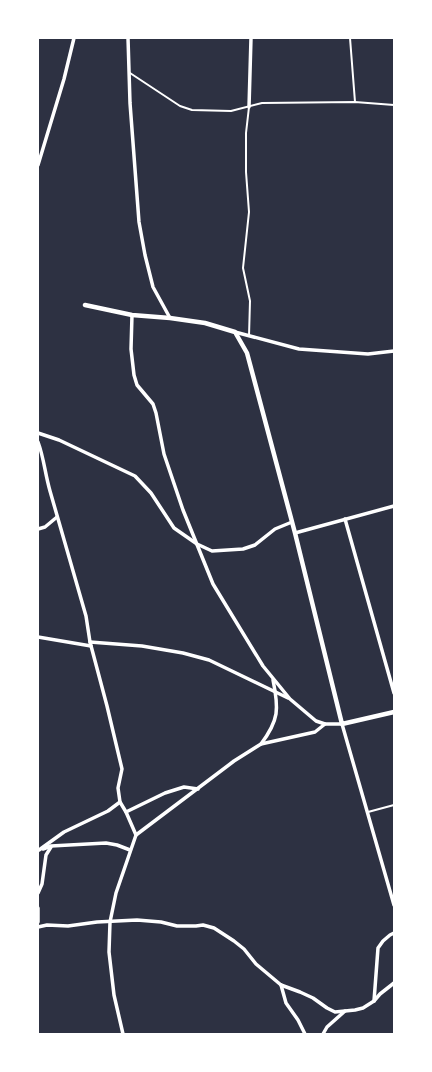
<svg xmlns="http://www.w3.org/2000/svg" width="432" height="1072" viewBox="0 0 432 1072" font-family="Overpass,sans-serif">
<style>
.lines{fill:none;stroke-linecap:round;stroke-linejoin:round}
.service{stroke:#fff;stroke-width:2}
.minor{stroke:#fff;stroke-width:3.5}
.tertiary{stroke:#fff;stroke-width:4.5}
</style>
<rect width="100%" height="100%" fill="#2d3142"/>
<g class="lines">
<g class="service">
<path d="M 350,38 L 355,102"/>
<path d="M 130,73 L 180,106 L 192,110 L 231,111 L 262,103 L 355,102 L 394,105"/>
<path d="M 249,107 L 246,133 L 246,172 L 249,212 L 243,268 L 250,301 L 249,336"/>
<path d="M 368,812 L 394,805"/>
</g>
<g class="minor">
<path d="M 128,38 L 130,103 L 139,222 L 145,255 L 153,287 L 170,318"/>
<path d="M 249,107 L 251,38"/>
<path d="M 38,165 L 64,79 L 74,38"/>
<path d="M 132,315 L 131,349 L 134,375 L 137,385 L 153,404 L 156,413 L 164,454 L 183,510 L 213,584 L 263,666 L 290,699 L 316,721 L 325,724 L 342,724 L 394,905"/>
<path d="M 235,332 L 299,349 L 368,354 L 394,351"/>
<path d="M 38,433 L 59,440 L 135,476 L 151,493 L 174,528 L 197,544 L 212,551 L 243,549 L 255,545 L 275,529 L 292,522"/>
<path d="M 38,442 C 44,458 45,474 50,491 L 86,616 L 90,642 L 107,706 L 122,769 L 118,788 L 120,802 L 126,812 L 136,835 L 116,893 L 110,922 L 109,952 L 114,995 L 123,1034"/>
<path d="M 345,519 L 394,693"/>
<path d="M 38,529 L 45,527 L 57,517"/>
<path d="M 295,533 L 394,506"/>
<path d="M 38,637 L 91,646"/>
<path d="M 90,642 L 142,646 L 183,653 L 209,660 L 288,698"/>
<path d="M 261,744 C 279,720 279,709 273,680"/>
<path d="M 126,812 L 165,793 L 184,787 L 198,789"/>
<path d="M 136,835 L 234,761 L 261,744 L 315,732 L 325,724"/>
<path d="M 43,849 L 51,846 L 106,843 L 117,845 L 130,850"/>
<path d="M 39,850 L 64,832 L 108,811 L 120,802"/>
<path d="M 38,893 L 42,884 L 46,855 L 51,847"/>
<path d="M 38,908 L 38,922"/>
<path d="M 38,927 L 47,925 L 68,926 L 97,922 L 137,920 L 161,922 L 177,926 L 196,926 L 203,925 L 214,928 L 234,941 L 244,949 L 256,964 L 281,985 L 300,992 L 313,998 L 327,1008 L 335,1012 L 355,1010 L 363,1008 L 374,1001 L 380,994 L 394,983"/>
<path d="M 281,985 L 286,1003 L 298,1020 L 305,1034"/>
<path d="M 374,1001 L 378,948 L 383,941 L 390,935 L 394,933"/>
<path d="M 323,1034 L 327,1027 L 345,1011"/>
</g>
<path class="tertiary" d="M 85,305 L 132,315 L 170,318 L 205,323 L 235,332 L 247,353 L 295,533 L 342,724 L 394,712"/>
</g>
<rect width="432" height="1072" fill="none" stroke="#ffffff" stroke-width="78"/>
</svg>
